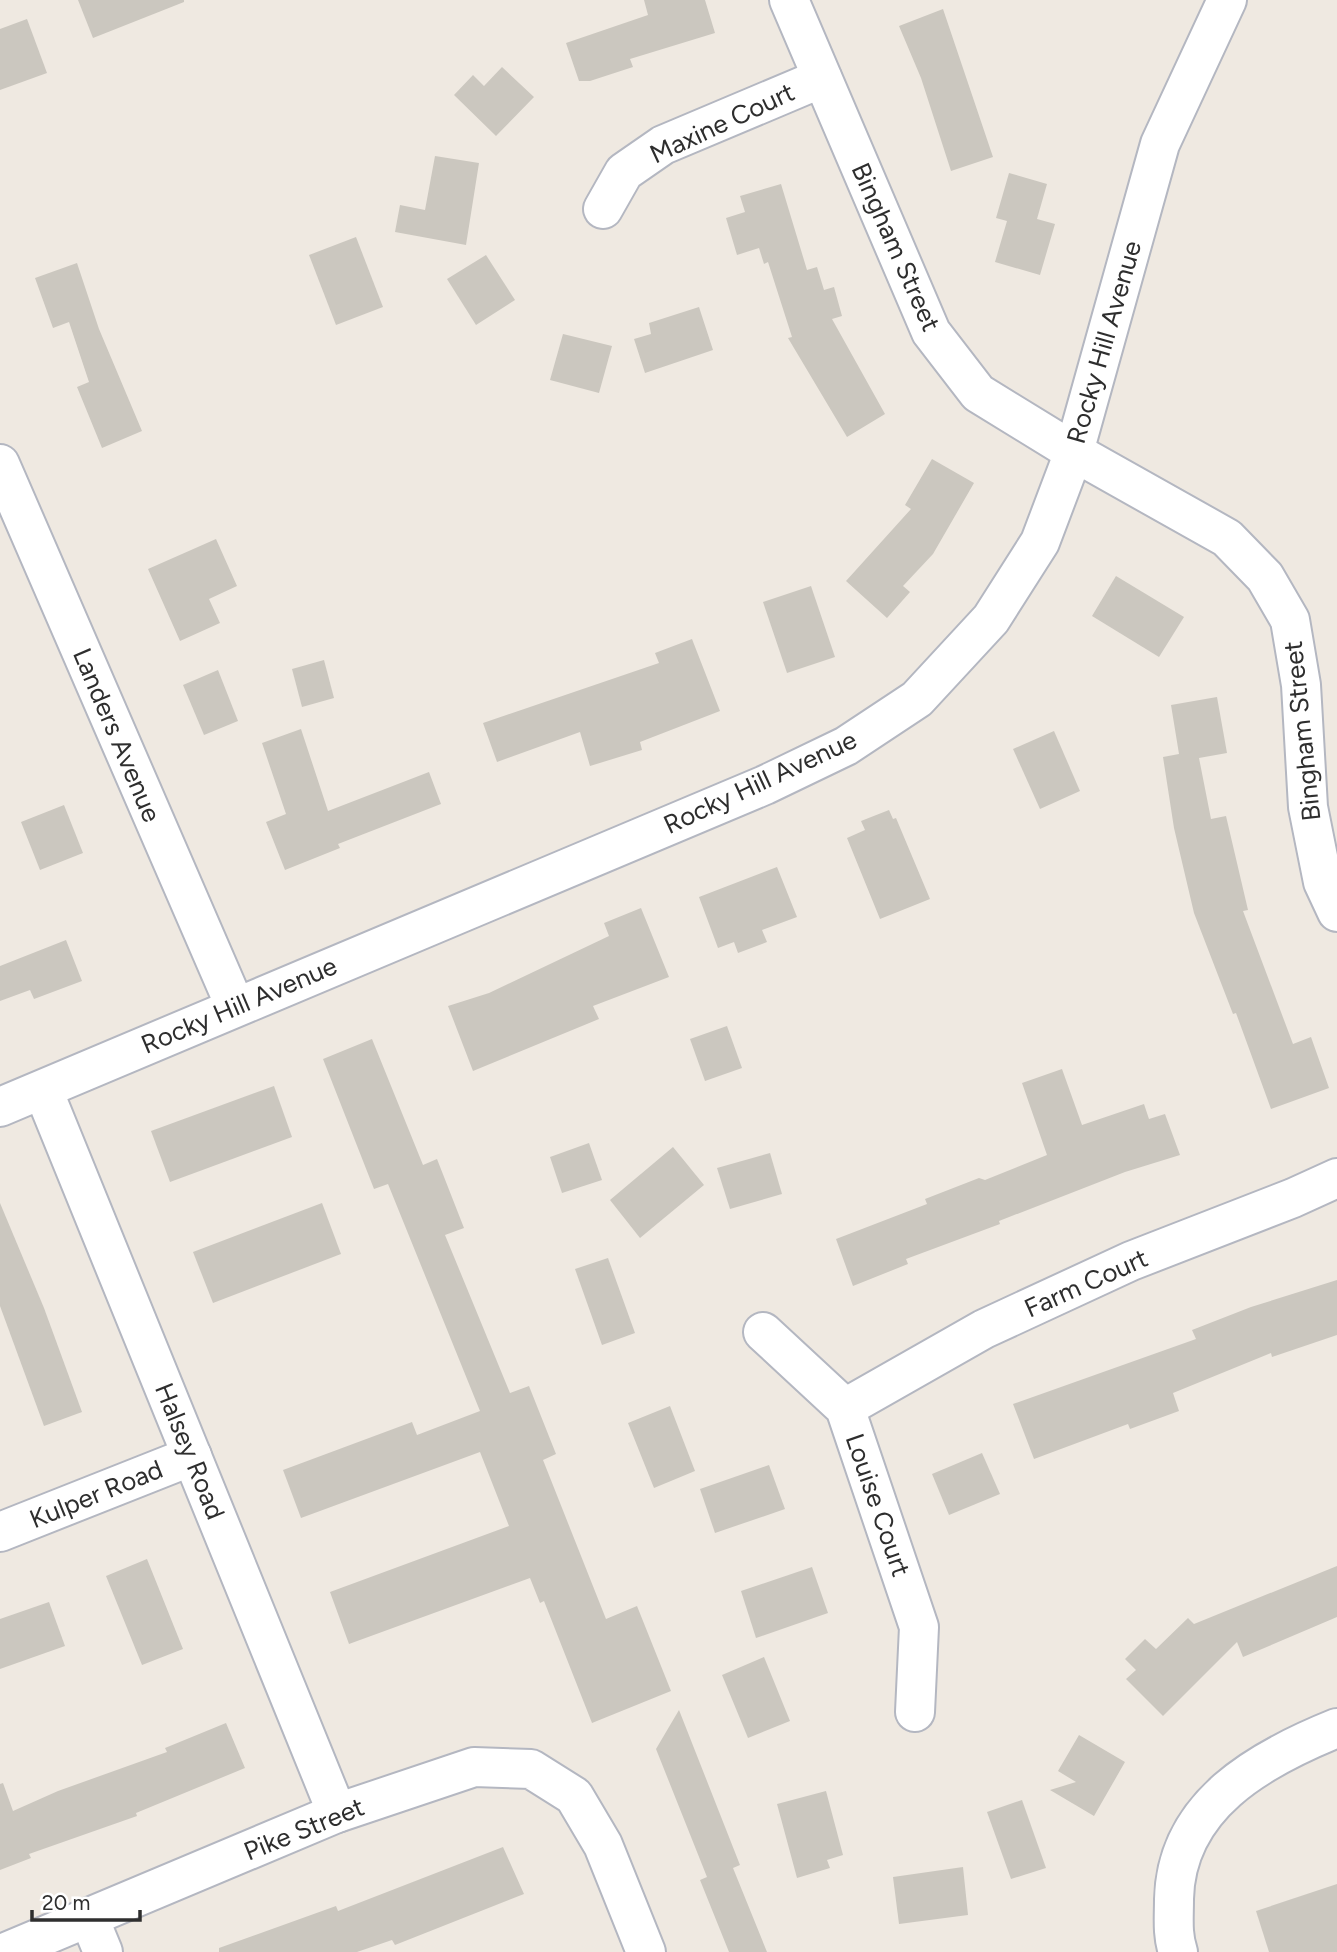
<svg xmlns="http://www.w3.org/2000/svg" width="1337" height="1952" viewBox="0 0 1337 1952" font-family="Figtree,sans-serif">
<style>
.building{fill:#cbc7bf}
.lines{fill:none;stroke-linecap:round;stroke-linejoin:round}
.minor-casing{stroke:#b4b7c1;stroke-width:42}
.minor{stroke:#fff;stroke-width:38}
.labels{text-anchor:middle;stroke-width:6;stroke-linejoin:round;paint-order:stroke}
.street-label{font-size:26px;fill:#2e2e2e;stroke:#fff}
</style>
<rect width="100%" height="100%" fill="#efe9e1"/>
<g class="building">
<path d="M 78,0 L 184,0 L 184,2 L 93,38 Z"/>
<path d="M 644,0 L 705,0 L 715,33 L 630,59 L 633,67 L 590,81 L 579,81 L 566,43 L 648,15 Z"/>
<path d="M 943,9 L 993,157 L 951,171 L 921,78 L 899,26 Z"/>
<path d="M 27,19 L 47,73 L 0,90 L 0,29 Z"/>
<path d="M 502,67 L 534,97 L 496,136 L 454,95 L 473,75 L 484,86 Z"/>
<path d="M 435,156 L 479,163 L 466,245 L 395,232 L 400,205 L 425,210 Z"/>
<path d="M 1009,173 L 1047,184 L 1037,219 L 1055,224 L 1040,275 L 995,262 L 1007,221 L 996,218 Z"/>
<path d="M 781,184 L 807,270 L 817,267 L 824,290 L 834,287 L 842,316 L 832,319 L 885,414 L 847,437 L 788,338 L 792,337 L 768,262 L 764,264 L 759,248 L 737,255 L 726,218 L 745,212 L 740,196 Z"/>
<path d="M 356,237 L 383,307 L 336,325 L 309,255 Z"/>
<path d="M 486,255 L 515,300 L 476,325 L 447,279 Z"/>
<path d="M 77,263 L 99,329 L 142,431 L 102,448 L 77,387 L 89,382 L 69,322 L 53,328 L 35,278 Z"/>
<path d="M 699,307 L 713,350 L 645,373 L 634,339 L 651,334 L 649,323 Z"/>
<path d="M 563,334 L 612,346 L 599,393 L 550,380 Z"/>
<path d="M 932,459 L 974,483 L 933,554 L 903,586 L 910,592 L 887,618 L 846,581 L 911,509 L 905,505 Z"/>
<path d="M 216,539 L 237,586 L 209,599 L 220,623 L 180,641 L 148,569 Z"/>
<path d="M 1116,576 L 1184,617 L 1159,657 L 1092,616 Z"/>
<path d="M 811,586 L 835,657 L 787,673 L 763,602 Z"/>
<path d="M 692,639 L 720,711 L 640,742 L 642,750 L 590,766 L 580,732 L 497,762 L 483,723 L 659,663 L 655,653 Z"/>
<path d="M 324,660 L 334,698 L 302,707 L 292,669 Z"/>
<path d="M 218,670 L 238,721 L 204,735 L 183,685 Z"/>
<path d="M 1217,697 L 1227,753 L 1199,758 L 1211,819 L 1226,816 L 1248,910 L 1243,911 L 1293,1044 L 1311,1037 L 1329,1088 L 1271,1109 L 1236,1013 L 1233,1014 L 1194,913 L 1174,828 L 1163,757 L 1179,754 L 1171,705 Z"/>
<path d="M 301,729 L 328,811 L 429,772 L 441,804 L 338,844 L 340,848 L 285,870 L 266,822 L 286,814 L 262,743 Z"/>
<path d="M 1054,731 L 1080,791 L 1040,809 L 1013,749 Z"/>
<path d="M 64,805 L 83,853 L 40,870 L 21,822 Z"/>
<path d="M 889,810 L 893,819 L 896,818 L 930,899 L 880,919 L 847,838 L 865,830 L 861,821 Z"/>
<path d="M 777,867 L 797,917 L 762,930 L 767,942 L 738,953 L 734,942 L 718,948 L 699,897 Z"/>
<path d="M 641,908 L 669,977 L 593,1006 L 599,1019 L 473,1071 L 448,1006 L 489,993 L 609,936 L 604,923 Z"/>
<path d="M 66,940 L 82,981 L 34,999 L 30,990 L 0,1001 L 0,966 Z"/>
<path d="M 727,1026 L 742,1068 L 705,1081 L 690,1039 Z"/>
<path d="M 372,1039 L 423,1165 L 437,1159 L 464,1228 L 445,1235 L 510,1393 L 529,1386 L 556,1454 L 543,1460 L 606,1619 L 637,1606 L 671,1691 L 592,1723 L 544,1601 L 540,1603 L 530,1578 L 349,1644 L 330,1592 L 509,1526 L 480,1452 L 301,1518 L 283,1470 L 412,1422 L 417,1435 L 480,1411 L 388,1184 L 374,1189 L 323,1059 Z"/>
<path d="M 1062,1069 L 1082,1125 L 1144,1104 L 1149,1119 L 1165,1114 L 1180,1155 L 1125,1172 L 999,1221 L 1000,1224 L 906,1259 L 908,1264 L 853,1286 L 836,1239 L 927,1204 L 925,1199 L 979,1178 L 985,1180 L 1047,1155 L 1022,1083 Z"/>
<path d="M 274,1086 L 292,1137 L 170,1182 L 151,1131 Z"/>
<path d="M 589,1143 L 602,1180 L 562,1193 L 550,1157 Z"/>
<path d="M 673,1147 L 704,1185 L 640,1238 L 610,1200 Z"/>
<path d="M 770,1153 L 782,1194 L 730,1209 L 717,1168 Z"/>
<path d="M 0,1203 L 44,1308 L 82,1412 L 44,1426 L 0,1306 Z"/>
<path d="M 322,1203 L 341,1254 L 213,1303 L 193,1252 Z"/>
<path d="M 608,1258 L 635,1333 L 602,1345 L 575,1269 Z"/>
<path d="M 1337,1280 L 1337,1335 L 1272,1357 L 1271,1353 L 1173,1393 L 1179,1411 L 1130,1429 L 1128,1424 L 1034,1459 L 1013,1404 L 1196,1339 L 1192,1330 L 1251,1307 Z"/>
<path d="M 670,1406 L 695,1471 L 654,1488 L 628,1423 Z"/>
<path d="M 982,1453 L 1000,1494 L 949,1515 L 932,1474 Z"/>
<path d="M 769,1465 L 785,1509 L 715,1533 L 700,1489 Z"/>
<path d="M 147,1559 L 183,1649 L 142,1665 L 106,1576 Z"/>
<path d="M 1337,1566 L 1337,1617 L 1243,1657 L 1237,1642 L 1163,1716 L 1126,1679 L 1136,1670 L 1125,1659 L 1145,1639 L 1156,1649 L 1188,1618 L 1194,1624 Z"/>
<path d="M 812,1567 L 828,1613 L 756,1638 L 741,1591 Z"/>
<path d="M 49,1602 L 65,1646 L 0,1669 L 0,1619 Z"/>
<path d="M 764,1657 L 790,1721 L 748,1738 L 722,1675 Z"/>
<path d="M 679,1710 L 740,1865 L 733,1868 L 767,1952 L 729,1952 L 700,1880 L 707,1877 L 656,1749 Z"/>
<path d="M 226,1723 L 245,1768 L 136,1813 L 137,1816 L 29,1854 L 31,1858 L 0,1870 L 0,1784 L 3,1783 L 13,1811 L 58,1791 L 167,1752 L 165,1748 Z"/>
<path d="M 1079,1735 L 1125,1762 L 1094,1816 L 1050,1790 L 1076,1782 L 1058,1771 Z"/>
<path d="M 826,1791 L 843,1855 L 827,1860 L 830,1868 L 797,1878 L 777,1804 Z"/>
<path d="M 1022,1800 L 1046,1868 L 1011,1879 L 987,1812 Z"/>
<path d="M 503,1847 L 524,1894 L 395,1945 L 392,1940 L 357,1952 L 219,1952 L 219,1948 L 336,1906 L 338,1911 Z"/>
<path d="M 963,1867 L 968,1915 L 899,1924 L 893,1877 Z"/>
<path d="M 1337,1884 L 1337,1952 L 1269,1952 L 1256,1911 Z"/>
</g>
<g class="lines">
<defs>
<g id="minor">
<path d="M 789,0 L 931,332 L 978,393 L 1074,452 L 1227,538 L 1265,577 L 1290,620 L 1301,685 L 1308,807 L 1323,882 L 1337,912"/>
<path d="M 603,209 L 624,172 L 663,145 L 822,78"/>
<path d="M 0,464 L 235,1006"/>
<path d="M 43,1090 L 337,1813"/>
<path d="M 0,1107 L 765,785 L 846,746 L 917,699 L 991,619 L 1040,542 L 1074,452 L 1160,144 L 1227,0"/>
<path d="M 763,1332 L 845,1408 L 919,1627 L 915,1712"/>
<path d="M 845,1408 L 984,1329 L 1131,1261 L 1293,1198 L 1337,1178"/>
<path d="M 0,1532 L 192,1456"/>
<path d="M 89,1918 L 103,1952"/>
<path d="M 6,1952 L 337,1813 L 474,1767 L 531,1769 L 574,1796 L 603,1845 L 646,1952"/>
<path d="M 1178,1952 C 1172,1934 1174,1918 1174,1899 C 1176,1805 1260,1759 1337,1728"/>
</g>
</defs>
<use href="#minor" class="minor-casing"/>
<use href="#minor" class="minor"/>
</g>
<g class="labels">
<g class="street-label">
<text transform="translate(722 123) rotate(-25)" y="9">Maxine Court</text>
<text transform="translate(896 247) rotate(66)" y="9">Bingham Street</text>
<text transform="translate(1104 342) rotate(-74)" y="9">Rocky Hill Avenue</text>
<text transform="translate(1302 731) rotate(-96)" y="9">Bingham Street</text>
<text transform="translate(117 735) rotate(67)" y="9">Landers Avenue</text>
<text transform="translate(760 782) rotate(-25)" y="9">Rocky Hill Avenue</text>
<text transform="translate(239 1005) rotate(-23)" y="9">Rocky Hill Avenue</text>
<text transform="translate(1086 1283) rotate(-24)" y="9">Farm Court</text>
<text transform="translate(190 1451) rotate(68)" y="9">Halsey Road</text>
<text transform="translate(96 1494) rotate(-22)" y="9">Kulper Road</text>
<text transform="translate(878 1505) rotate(71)" y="9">Louise Court</text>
<text transform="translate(304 1829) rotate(-22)" y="9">Pike Street</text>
</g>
</g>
<path d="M32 1910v10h108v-10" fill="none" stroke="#2e2e2e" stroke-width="3.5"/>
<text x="42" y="1910" font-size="21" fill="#2e2e2e" stroke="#ffffff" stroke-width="5" paint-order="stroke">20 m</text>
</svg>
